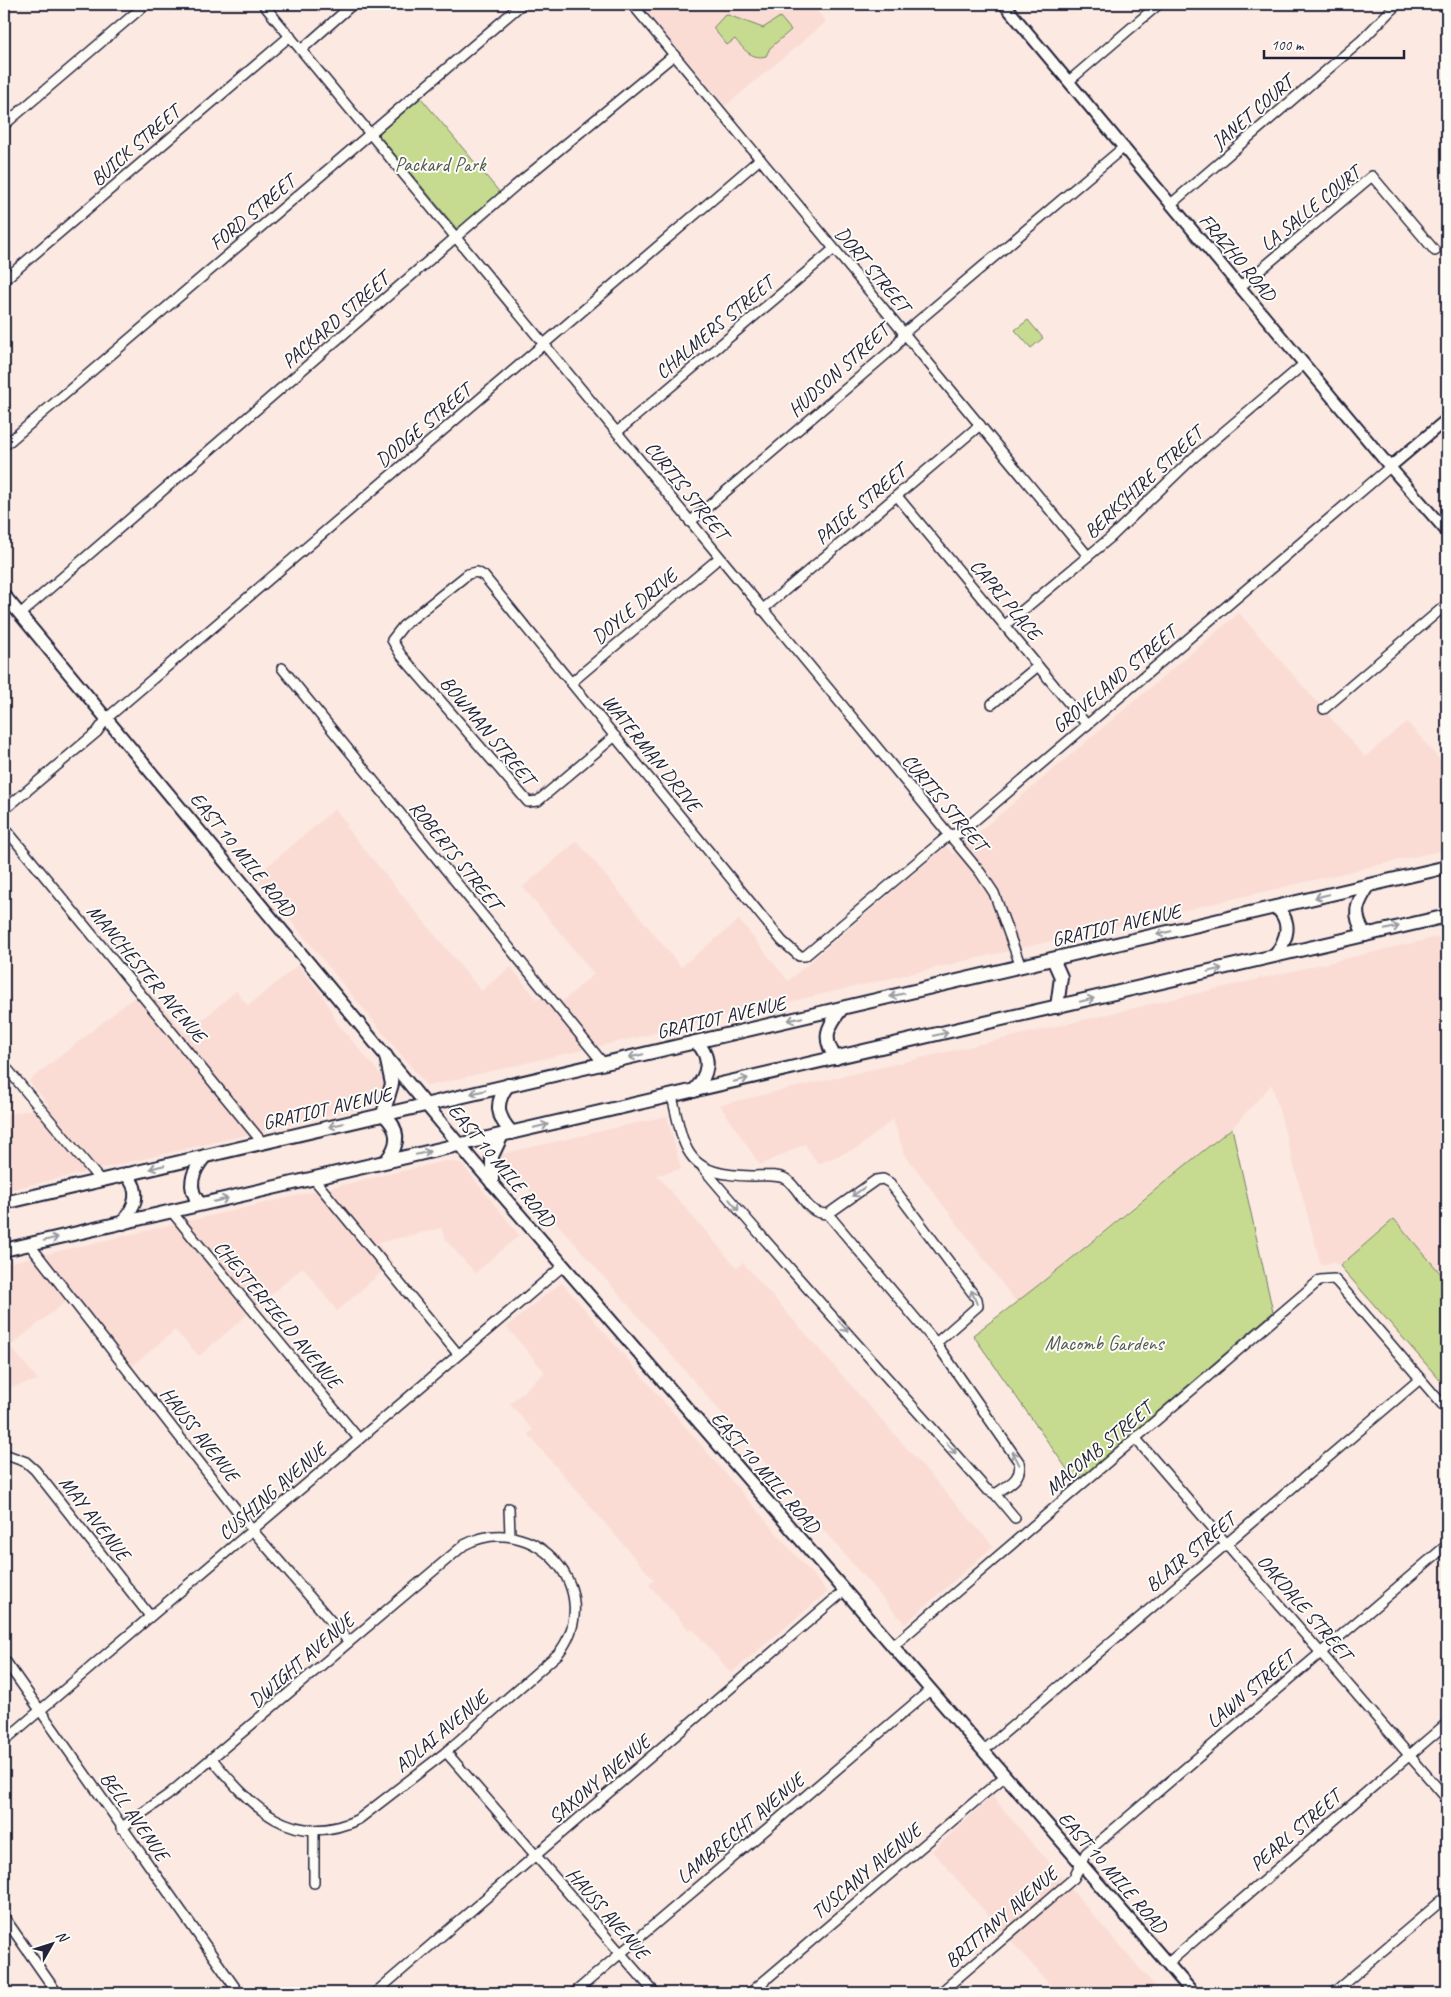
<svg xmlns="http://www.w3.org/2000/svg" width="1451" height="1997" viewBox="0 0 1451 1997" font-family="Caveat,sans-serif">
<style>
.built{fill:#fadcd4}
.green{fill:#c7db90;stroke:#747e66}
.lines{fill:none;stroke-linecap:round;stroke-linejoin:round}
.minor-casing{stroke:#22223b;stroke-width:12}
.tertiary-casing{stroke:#22223b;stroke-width:14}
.secondary-casing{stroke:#22223b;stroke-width:15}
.primary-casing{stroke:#22223b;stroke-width:16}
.minor{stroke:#fdfcf7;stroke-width:9}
.tertiary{stroke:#fdfcf7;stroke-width:10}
.secondary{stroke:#fdfcf7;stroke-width:11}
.primary{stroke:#fdfcf7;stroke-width:12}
.oneway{stroke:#9a9aa2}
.labels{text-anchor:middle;stroke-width:4;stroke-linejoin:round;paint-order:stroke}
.street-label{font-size:20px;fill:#22223b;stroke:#fdfcf7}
.park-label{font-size:20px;fill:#545a54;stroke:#fdfcf7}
</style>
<rect width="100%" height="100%" fill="#fbe9e2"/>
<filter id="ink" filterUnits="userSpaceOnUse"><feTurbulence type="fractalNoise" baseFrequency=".02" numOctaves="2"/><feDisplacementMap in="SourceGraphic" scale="10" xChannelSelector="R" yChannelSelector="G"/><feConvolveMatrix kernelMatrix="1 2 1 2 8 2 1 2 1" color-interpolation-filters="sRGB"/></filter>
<g filter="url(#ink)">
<g class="built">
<path d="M 640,4 L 811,4 L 826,22 L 725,106 Z"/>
<path d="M 1239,613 L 1365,757 L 1407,722 L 1447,768 L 1447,849 L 427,1086 L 255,877 L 335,809 L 348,825 L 346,827 L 481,991 L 511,967 L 537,1000 L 551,989 L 562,1002 L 594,974 L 523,887 L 577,841 L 681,967 L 739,920 L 788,981 L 946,846 L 953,854 Z"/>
<path d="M 1447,935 L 1447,1390 L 1338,1265 L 1333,1262 L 1321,1265 L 1272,1084 L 1232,1128 L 1137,1203 L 1017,1303 L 904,1153 L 893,1119 L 859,1147 L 818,1164 L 805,1144 L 760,1165 L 720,1105 Z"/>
<path d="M 298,965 L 322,994 L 337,1023 L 387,1082 L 385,1095 L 379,1104 L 4,1191 L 4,1116 L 49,1105 L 29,1081 L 146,988 L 186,1034 L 236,991 L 248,1006 Z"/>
<path d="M 667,1116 L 681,1169 L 657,1175 L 737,1268 L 743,1263 L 993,1546 L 905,1624 L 498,1155 Z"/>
<path d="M 445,1161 L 461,1163 L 519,1235 L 475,1273 L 446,1240 L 441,1228 L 377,1243 L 393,1262 L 337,1311 L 303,1267 L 199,1356 L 175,1330 L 131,1367 L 75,1294 L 10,1346 L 38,1380 L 4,1389 L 4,1264 Z"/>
<path d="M 562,1283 L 827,1592 L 731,1673 L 692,1628 L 689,1630 L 649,1585 L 654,1580 L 528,1434 L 533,1430 L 510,1404 L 545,1372 L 507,1327 L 545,1295 Z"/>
<path d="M 992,1796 L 1110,1935 L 1161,1993 L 1041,1993 L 1050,1985 L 932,1851 Z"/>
</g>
<g class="green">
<path d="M 728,15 L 763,28 L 780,17 L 791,30 L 770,48 L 766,56 C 751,60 744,49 735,39 L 727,45 L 713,28 L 724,16 Z"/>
<path d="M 421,98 L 501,194 L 458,230 L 378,134 Z"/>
<path d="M 1028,320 L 1043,338 L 1031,348 L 1015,330 Z"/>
<path d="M 1232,1128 L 1273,1312 L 1076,1482 L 973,1335 C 1062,1270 1145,1196 1232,1128 Z"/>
<path d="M 1394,1219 L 1447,1281 L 1447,1388 L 1340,1266 Z"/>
</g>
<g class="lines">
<defs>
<g id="minor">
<path d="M 263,4 L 980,872 L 994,893 L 1021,967"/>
<path d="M 632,4 L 1088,556"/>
<path d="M 301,50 L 353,4"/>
<path d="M 1069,81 L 1159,4"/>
<path d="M 4,125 L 146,4"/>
<path d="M 1171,204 L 1362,40 L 1397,4"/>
<path d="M 4,280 L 290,36"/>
<path d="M 1240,287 L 1372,176 L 1435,251"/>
<path d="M 617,432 L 834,249"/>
<path d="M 4,446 L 522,4"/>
<path d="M 897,496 L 1087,725"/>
<path d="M 690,522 L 896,346 L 904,333 L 1124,147"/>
<path d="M 762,610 L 980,425"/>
<path d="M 20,614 L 515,186 L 674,55"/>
<path d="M 1005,625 L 1110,538 L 1193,458 L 1304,364"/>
<path d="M 282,668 L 603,1063"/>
<path d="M 572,682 L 719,558"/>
<path d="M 992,704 L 1038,666"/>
<path d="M 1324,709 L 1447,604"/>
<path d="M 615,736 L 538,801 L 528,802 L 401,655 L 392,640 L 403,626 L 468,574 L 477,572 L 484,576 L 782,941 L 799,956 L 805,956 L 949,835 L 960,833 L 1390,467"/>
<path d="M 4,810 L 97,732 L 107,718 L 760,159"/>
<path d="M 4,827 L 262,1142"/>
<path d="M 4,1065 L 100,1180"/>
<path d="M 672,1096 C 685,1153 686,1175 752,1176 C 762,1176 777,1174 786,1179 C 802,1190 804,1214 828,1214 L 876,1180 L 883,1179 L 890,1183 L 977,1299 L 978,1306 L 936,1343"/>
<path d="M 703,1168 C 795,1277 892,1382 986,1489 L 995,1494 L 1015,1518"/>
<path d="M 313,1178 L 458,1354"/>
<path d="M 171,1211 L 359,1439"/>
<path d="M 828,1214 L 936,1343 L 1019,1462 C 1023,1479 1008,1485 995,1494"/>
<path d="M 29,1244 L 253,1531 L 349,1642"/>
<path d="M 1136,1439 L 1447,1799"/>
<path d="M 4,1454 L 26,1462 L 35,1470 L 150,1616"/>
<path d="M 509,1508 L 510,1535"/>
<path d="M 892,1647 L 1320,1280 L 1334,1279 L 1338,1283 L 1447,1410"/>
<path d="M 4,1659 L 239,1993"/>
<path d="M 4,1741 L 563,1266"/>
<path d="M 983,1751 L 1420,1379"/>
<path d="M 446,1752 L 655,1993"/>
<path d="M 121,1828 L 168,1795 L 464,1545 C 534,1508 608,1591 558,1654 L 446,1752 L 359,1819 C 292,1851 252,1807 212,1759"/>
<path d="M 314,1830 L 314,1883"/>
<path d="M 4,1917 L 57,1993"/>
<path d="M 1167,1964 L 1447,1723"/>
<path d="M 375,1993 L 844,1591"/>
<path d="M 574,1993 L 930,1690"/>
<path d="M 750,1993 L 1005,1776"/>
<path d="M 940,1993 L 1074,1878 L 1086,1853 L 1447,1545"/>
<path d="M 1333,1993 L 1447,1896"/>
</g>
<g id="tertiary">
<path d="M 1004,4 L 1390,467 L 1447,532"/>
<path d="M 1390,467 L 1447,419"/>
</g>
<path id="secondary" d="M 4,595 L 472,1160 L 1193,1993"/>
<g id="primary">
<path d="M 1365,935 C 1352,913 1356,905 1369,885"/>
<path d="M 1276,955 C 1287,938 1293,923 1276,907"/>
<path d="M 1053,959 L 1061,977 L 1057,1007"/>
<path d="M 836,1058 C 821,1038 828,1026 842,1008"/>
<path d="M 508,1085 C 494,1103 497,1117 512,1133"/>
<path d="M 694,1091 C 708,1075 713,1058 696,1042"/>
<path d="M 383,1114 L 392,1084 L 386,1056"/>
<path d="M 383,1114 C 400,1129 400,1144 386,1161"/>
<path d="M 492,1183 L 492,1156 L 502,1135"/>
<path d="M 4,1203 L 1447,867"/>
<path d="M 200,1204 C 186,1187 192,1172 205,1156"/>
<path d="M 123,1223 C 135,1206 142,1192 126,1174"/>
<path d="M 4,1250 L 1447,916"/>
</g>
</defs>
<use href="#minor" class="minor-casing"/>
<use href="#tertiary" class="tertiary-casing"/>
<use href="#secondary" class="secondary-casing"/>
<use href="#primary" class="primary-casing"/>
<use href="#minor" class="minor"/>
<use href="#tertiary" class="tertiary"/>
<use href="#secondary" class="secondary"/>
<use href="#primary" class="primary"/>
</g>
<defs><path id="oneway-shaft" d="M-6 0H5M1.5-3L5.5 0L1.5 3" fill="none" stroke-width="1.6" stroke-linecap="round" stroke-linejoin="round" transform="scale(1.25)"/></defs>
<g class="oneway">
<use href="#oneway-shaft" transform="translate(1322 896) rotate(167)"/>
<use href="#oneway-shaft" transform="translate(1392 928) rotate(-13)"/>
<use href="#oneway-shaft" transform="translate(1164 933) rotate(167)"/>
<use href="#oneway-shaft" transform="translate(1215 970) rotate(-13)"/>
<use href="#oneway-shaft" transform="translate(897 995) rotate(167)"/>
<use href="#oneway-shaft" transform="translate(1087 1000) rotate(-14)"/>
<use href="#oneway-shaft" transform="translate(795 1019) rotate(167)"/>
<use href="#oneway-shaft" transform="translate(941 1034) rotate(-13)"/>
<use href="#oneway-shaft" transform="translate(636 1056) rotate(167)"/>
<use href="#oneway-shaft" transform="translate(741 1080) rotate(-13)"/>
<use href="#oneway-shaft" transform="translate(478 1092) rotate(167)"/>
<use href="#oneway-shaft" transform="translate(336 1125) rotate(167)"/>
<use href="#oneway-shaft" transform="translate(541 1126) rotate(-13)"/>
<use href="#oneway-shaft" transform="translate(423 1153) rotate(-14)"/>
<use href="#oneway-shaft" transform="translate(157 1167) rotate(167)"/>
<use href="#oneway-shaft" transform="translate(858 1192) rotate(144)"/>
<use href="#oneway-shaft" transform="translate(221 1200) rotate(-13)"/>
<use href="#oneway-shaft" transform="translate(734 1205) rotate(50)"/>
<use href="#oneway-shaft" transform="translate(51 1239) rotate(-13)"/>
<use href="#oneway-shaft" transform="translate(974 1297) rotate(-113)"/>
<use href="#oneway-shaft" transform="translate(843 1326) rotate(49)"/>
<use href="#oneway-shaft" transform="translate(951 1448) rotate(49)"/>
<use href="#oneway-shaft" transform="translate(1016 1458) rotate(-117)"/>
</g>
</g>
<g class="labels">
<g class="street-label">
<text transform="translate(1252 112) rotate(-41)" y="7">JANET COURT</text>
<text transform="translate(135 145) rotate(-41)" y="7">BUICK STREET</text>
<text transform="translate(1310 208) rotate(-39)" y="7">LA SALLE COURT</text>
<text transform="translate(252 212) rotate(-40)" y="7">FORD STREET</text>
<text transform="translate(1238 257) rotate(50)" y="7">FRAZHO ROAD</text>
<text transform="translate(873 269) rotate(50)" y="7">DORT STREET</text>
<text transform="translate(335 320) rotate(-41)" y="7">PACKARD STREET</text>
<text transform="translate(714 327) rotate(-40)" y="7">CHALMERS STREET</text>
<text transform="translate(838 370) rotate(-42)" y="7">HUDSON STREET</text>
<text transform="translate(423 425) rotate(-40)" y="7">DODGE STREET</text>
<text transform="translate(1143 482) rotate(-43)" y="7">BERKSHIRE STREET</text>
<text transform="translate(687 490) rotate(51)" y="7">CURTIS STREET</text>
<text transform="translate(860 504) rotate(-40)" y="7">PAIGE STREET</text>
<text transform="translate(1006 599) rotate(50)" y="7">CAPRI PLACE</text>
<text transform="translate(634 606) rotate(-40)" y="7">DOYLE DRIVE</text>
<text transform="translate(1114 679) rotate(-40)" y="7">GROVELAND STREET</text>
<text transform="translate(488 730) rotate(50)" y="7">BOWMAN STREET</text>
<text transform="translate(652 753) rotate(51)" y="7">WATERMAN DRIVE</text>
<text transform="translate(945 802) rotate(50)" y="7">CURTIS STREET</text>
<text transform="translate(243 854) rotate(51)" y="7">EAST 10 MILE ROAD</text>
<text transform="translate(456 855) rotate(51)" y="7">ROBERTS STREET</text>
<text transform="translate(1116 925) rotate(-13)" y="7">GRATIOT AVENUE</text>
<text transform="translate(147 973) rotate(50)" y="7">MANCHESTER AVENUE</text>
<text transform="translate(721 1017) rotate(-13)" y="7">GRATIOT AVENUE</text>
<text transform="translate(327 1108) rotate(-13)" y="7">GRATIOT AVENUE</text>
<text transform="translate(502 1165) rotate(50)" y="7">EAST 10 MILE ROAD</text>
<text transform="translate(278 1314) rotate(50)" y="7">CHESTERFIELD AVENUE</text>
<text transform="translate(200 1434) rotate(52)" y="7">HAUSS AVENUE</text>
<text transform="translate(1098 1448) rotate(-40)" y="7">MACOMB STREET</text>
<text transform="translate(766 1472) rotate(49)" y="7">EAST 10 MILE ROAD</text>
<text transform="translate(272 1491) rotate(-41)" y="7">CUSHING AVENUE</text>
<text transform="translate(95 1518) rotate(52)" y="7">MAY AVENUE</text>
<text transform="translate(1190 1552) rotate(-40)" y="7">BLAIR STREET</text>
<text transform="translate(1305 1607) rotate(49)" y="7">OAKDALE STREET</text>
<text transform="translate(301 1660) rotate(-41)" y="7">DWIGHT AVENUE</text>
<text transform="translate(1250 1689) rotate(-40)" y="7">LAWN STREET</text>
<text transform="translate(441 1731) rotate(-40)" y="7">ADLAI AVENUE</text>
<text transform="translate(599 1779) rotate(-40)" y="7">SAXONY AVENUE</text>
<text transform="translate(135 1816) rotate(55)" y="7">BELL AVENUE</text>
<text transform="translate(740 1828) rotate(-40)" y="7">LAMBRECHT AVENUE</text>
<text transform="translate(1295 1830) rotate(-41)" y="7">PEARL STREET</text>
<text transform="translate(866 1871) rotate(-40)" y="7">TUSCANY AVENUE</text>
<text transform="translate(1113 1872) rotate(49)" y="7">EAST 10 MILE ROAD</text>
<text transform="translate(608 1913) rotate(49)" y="7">HAUSS AVENUE</text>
<text transform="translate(1001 1917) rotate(-41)" y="7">BRITTANY AVENUE</text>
</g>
<g class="park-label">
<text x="440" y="171">Packard Park</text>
<text x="1104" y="1350">Macomb Gardens</text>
</g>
</g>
<rect width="1451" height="1997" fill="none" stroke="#fdfcf7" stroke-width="20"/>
<rect x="10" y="10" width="1431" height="1977" fill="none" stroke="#22223b" stroke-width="2" filter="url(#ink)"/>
<g transform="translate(52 1944) rotate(51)" stroke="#fdfcf7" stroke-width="4" paint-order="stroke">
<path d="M0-4L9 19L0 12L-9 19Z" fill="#22223b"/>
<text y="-8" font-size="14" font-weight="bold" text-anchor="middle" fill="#22223b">N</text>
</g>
<path d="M1264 50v8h140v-8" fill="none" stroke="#22223b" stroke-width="2.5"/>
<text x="1271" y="50" font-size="15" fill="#22223b" stroke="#fdfcf7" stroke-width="4" paint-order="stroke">100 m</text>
</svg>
